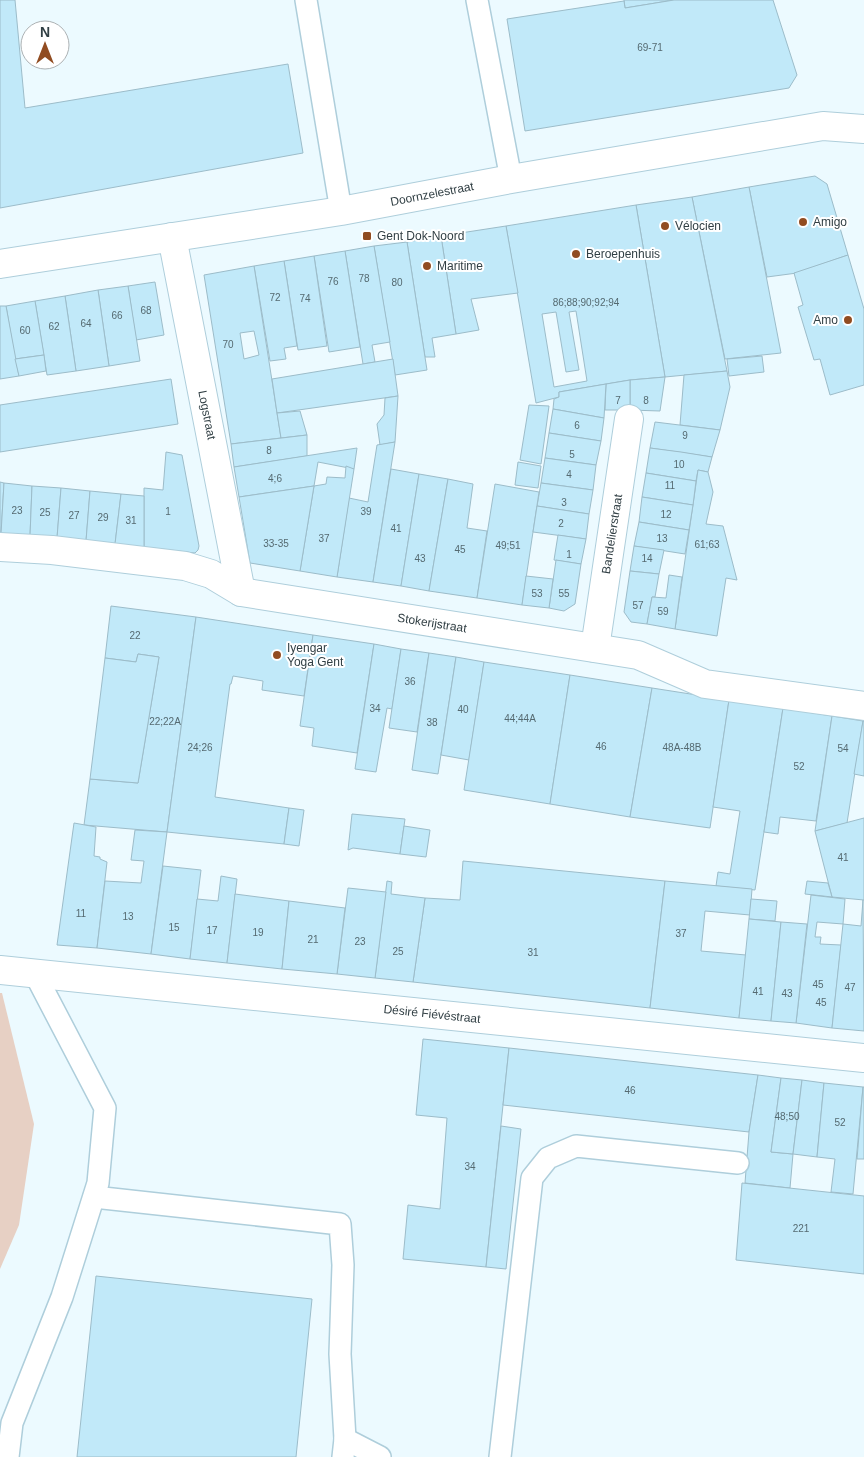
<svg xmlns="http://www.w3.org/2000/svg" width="864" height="1457" viewBox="0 0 864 1457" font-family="Helvetica,sans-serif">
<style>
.green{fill:#e7d0c4}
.building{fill:#c1e9f9;stroke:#9cbcc9;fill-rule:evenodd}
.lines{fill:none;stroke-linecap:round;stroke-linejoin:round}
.service-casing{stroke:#aecedb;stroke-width:24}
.minor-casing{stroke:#aecedb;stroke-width:30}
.service{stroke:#fff;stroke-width:21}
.minor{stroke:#fff;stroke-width:28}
.poi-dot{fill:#914c21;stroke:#fff;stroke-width:2}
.labels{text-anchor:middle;stroke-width:4;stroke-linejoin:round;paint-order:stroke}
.number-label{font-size:10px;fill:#556a71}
.street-label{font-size:12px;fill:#313f44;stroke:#fff}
.poi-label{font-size:12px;fill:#313f44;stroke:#fff;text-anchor:start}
</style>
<rect width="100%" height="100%" fill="#ecfaff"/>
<path class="green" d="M 0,993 L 2,993 L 34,1124 L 19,1225 L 0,1269 Z"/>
<g class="building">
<path d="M 0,0 L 15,0 L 25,108 L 288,64 L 303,153 L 0,208 Z"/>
<path d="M 624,0 L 674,0 L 625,8 Z"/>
<path d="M 674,0 L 773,0 L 797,75 L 789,88 L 525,131 L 507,19 L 624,1 L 625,8 Z"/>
<path d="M 815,176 L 827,184 L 848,255 L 797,273 L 767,277 L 749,187 Z"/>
<path d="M 749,187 L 781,353 L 725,359 L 692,197 Z"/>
<path d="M 692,197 L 727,371 L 665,377 L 636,205 Z"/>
<path d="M 636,205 L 665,377 L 630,380 L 559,392 L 559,397 L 536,403 L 506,226 ZM 576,311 L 587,381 L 554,387 L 542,314 L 556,312 L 566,372 L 579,370 L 569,312 Z"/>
<path d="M 506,226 L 518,293 L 471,299 L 479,330 L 456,334 L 441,236 Z"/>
<path d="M 441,236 L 456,334 L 432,338 L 435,357 L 425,357 L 407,242 Z"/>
<path d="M 407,242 L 427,370 L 395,375 L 374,246 Z"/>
<path d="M 374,246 L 390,342 L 372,345 L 375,362 L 363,364 L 345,251 Z"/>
<path d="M 345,251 L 360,347 L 329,352 L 314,256 Z"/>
<path d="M 848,255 L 864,309 L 864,385 L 830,395 L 820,359 L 814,360 L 798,307 L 803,305 L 794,273 Z"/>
<path d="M 314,256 L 327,346 L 298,350 L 284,261 Z"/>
<path d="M 284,261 L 297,346 L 284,348 L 286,359 L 270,361 L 254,266 Z"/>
<path d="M 254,266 L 281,438 L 231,444 L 204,275 ZM 254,331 L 259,355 L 244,359 L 240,333 Z"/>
<path d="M 155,282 L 164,335 L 136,340 L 128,286 Z"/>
<path d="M 128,286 L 140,361 L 109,366 L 98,290 Z"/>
<path d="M 98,290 L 109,366 L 76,371 L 65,296 Z"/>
<path d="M 65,296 L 76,371 L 47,375 L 35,301 Z"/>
<path d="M 35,301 L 44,355 L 15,359 L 6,306 Z"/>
<path d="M 0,306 L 6,306 L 19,376 L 0,379 Z"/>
<path d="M 44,355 L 46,371 L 19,376 L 15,359 Z"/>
<path d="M 762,356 L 764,372 L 729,376 L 727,359 Z"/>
<path d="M 393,359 L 398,396 L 277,413 L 272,379 Z"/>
<path d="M 727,371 L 730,387 L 720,430 L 680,425 L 684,375 Z"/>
<path d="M 665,377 L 660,411 L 630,410 L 630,380 Z"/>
<path d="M 171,379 L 178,424 L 0,452 L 0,405 Z"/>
<path d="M 630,380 L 630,410 L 605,410 L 606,384 Z"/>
<path d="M 606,384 L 604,418 L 553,409 L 554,399 L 559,397 L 559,392 Z"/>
<path d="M 398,396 L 395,442 L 380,445 L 377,424 L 384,415 L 385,398 Z"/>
<path d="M 529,405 L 549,406 L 541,464 L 520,460 Z"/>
<path d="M 553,409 L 604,418 L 601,441 L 549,433 Z"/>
<path d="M 300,411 L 307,435 L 281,438 L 277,413 Z"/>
<path d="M 655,422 L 720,430 L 712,457 L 650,448 Z"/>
<path d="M 549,433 L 601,441 L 596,465 L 545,458 Z"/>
<path d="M 307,435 L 307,456 L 234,467 L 231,444 Z"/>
<path d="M 395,442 L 373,582 L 337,577 L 349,498 L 368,502 L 377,445 Z"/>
<path d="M 357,448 L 354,469 L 318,462 L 314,486 L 239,497 L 234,467 Z"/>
<path d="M 650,448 L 681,452 L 712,457 L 708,472 L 698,470 L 696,481 L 646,473 Z"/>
<path d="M 166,452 L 182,455 L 199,546 L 198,550 L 195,553 L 144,547 L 144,488 L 163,490 Z"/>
<path d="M 545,458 L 596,465 L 593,490 L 541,483 Z"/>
<path d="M 518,462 L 541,466 L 538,488 L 515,485 Z"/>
<path d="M 346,466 L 354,469 L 337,577 L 300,571 L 314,486 L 326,484 L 327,477 L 345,478 Z"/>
<path d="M 391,469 L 419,474 L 401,586 L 373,582 Z"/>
<path d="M 698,470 L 708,472 L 713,492 L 706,524 L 723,526 L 737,580 L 726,578 L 717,636 L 675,629 Z"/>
<path d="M 646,473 L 696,481 L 693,505 L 642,497 Z"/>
<path d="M 419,474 L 448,479 L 429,591 L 401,586 Z"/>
<path d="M 448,479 L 473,484 L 467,528 L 487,531 L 477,598 L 429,591 Z"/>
<path d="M 0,482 L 4,483 L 1,534 L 0,534 Z"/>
<path d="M 4,483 L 32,486 L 30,536 L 1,534 Z"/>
<path d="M 541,483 L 593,490 L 589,514 L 537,506 Z"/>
<path d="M 495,484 L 539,492 L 522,605 L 477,598 Z"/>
<path d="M 32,486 L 61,488 L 57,538 L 30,536 Z"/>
<path d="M 314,486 L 300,571 L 250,563 L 239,497 Z"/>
<path d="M 61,488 L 90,491 L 86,541 L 57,538 Z"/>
<path d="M 90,491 L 121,494 L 115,544 L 86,541 Z"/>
<path d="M 121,494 L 144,496 L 144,547 L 115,544 Z"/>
<path d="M 642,497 L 693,505 L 689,530 L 639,522 Z"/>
<path d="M 537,506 L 589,514 L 586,539 L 533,532 Z"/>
<path d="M 639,522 L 689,530 L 685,554 L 634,546 Z"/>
<path d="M 558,535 L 586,539 L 581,564 L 554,560 Z"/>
<path d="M 634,546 L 664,550 L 659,574 L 630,571 Z"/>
<path d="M 556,560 L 581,564 L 575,604 L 564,611 L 549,608 Z"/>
<path d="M 630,571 L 659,574 L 655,597 L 652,597 L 647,624 L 631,622 L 624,612 Z"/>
<path d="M 669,575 L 682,577 L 675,629 L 647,624 L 652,597 L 666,598 Z"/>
<path d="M 526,576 L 553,579 L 549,608 L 522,605 Z"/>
<path d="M 111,606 L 196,617 L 167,832 L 84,825 L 90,779 L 138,783 L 159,657 L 138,654 L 136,662 L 105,658 Z"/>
<path d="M 196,617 L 313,635 L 304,696 L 262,690 L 263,681 L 233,676 L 231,684 L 230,684 L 215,797 L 289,808 L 284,844 L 167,832 Z"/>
<path d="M 313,635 L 374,644 L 357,753 L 312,746 L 314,728 L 300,726 Z"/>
<path d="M 374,644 L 401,649 L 392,709 L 387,708 L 376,772 L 355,769 Z"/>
<path d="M 401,649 L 429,653 L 417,732 L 389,728 Z"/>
<path d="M 429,653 L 456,657 L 438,774 L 412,770 Z"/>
<path d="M 138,654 L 159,657 L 138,783 L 90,779 L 105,658 L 136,662 Z"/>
<path d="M 456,657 L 484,662 L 469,760 L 441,755 Z"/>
<path d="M 484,662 L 570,675 L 550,804 L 464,790 Z"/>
<path d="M 570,675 L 652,688 L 630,817 L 550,804 Z"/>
<path d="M 652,688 L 729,700 L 710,828 L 630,817 Z"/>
<path d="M 729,700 L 783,708 L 755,890 L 716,886 L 718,872 L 730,874 L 740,811 L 713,807 Z"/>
<path d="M 783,708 L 832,716 L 816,821 L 780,817 L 778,834 L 764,832 Z"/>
<path d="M 832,716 L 863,721 L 847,823 L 815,831 Z"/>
<path d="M 863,721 L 864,721 L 864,776 L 854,774 Z"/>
<path d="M 289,808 L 304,810 L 299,846 L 284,844 Z"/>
<path d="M 352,814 L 405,819 L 400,854 L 353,848 L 348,850 Z"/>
<path d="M 864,818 L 864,900 L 832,897 L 815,831 Z"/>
<path d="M 74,823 L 96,827 L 94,856 L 100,857 L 100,859 L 107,862 L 97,948 L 57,945 Z"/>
<path d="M 404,826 L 430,830 L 426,857 L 400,854 Z"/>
<path d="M 135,830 L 167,832 L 151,954 L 97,948 L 105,881 L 141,883 L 144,861 L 131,860 Z"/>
<path d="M 463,861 L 665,881 L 650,1008 L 413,982 L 425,898 L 460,900 Z"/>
<path d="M 163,866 L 201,870 L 190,959 L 151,954 Z"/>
<path d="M 221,876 L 237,879 L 227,963 L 190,959 L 197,899 L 218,901 Z"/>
<path d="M 387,881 L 392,882 L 391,894 L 425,898 L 413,982 L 375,978 Z"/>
<path d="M 665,881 L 752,889 L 750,915 L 705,911 L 701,951 L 746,955 L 739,1018 L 650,1008 Z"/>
<path d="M 807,881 L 828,883 L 832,897 L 805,894 Z"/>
<path d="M 348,888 L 386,892 L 375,978 L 337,974 Z"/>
<path d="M 235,894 L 289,901 L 282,969 L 227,963 Z"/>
<path d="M 811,895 L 845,899 L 843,924 L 817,922 L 815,937 L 821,937 L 820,944 L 841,945 L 832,1028 L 796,1023 Z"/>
<path d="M 751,899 L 777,901 L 775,921 L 749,919 Z"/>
<path d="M 863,900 L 864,1031 L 832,1028 L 843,924 L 861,926 Z"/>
<path d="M 289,901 L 345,908 L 337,974 L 282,969 Z"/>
<path d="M 749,919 L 781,922 L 771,1021 L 739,1018 Z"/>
<path d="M 781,922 L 807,924 L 796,1023 L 771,1021 Z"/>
<path d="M 423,1039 L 509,1048 L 486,1267 L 403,1259 L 408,1205 L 440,1209 L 447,1118 L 416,1115 Z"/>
<path d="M 509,1048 L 758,1075 L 749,1132 L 503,1105 Z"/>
<path d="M 758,1075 L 781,1078 L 771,1152 L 793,1154 L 790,1188 L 745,1183 L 749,1132 Z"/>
<path d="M 781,1078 L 802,1080 L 793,1154 L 771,1152 Z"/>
<path d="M 802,1080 L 824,1083 L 817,1157 L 793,1154 Z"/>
<path d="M 824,1083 L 863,1087 L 853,1194 L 831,1192 L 835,1159 L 817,1157 Z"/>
<path d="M 863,1087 L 864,1087 L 864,1159 L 857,1159 Z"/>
<path d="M 501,1126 L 521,1129 L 506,1269 L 486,1267 Z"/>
<path d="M 742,1183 L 864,1196 L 864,1274 L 736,1260 Z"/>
<path d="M 96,1276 L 312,1299 L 296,1457 L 77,1457 Z"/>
</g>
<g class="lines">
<defs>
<g id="service">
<path d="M 306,0 L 341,211"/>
<path d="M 477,0 L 511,179"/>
<path d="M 94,1197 L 340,1224 L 343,1265 L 340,1354 L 345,1439 L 343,1457"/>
<path d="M 345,1439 L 380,1457"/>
<path d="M 8,1457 L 12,1423 L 62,1297 L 98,1183 L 105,1108 L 35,974"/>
<path d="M 500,1457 L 532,1178 L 548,1158 L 576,1146 L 738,1163"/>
</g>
<g id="minor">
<path d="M 172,237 L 241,592"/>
<path d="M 0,264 L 341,211 L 511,179 L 823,126 L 864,129"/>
<path d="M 0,547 L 52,550 L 185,566 L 211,574 L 241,592 L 638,655 L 705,684 L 864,706"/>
<path d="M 595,648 L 629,419"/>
<path d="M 0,970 L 864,1058"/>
</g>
</defs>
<use href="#service" class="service-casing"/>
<use href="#minor" class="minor-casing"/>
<use href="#service" class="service"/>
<use href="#minor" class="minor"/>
</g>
<g class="poi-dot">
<circle cx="803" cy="222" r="5"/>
<circle cx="665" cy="226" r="5"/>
<rect x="362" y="231" width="10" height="10" rx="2.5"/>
<circle cx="576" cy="254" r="5"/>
<circle cx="427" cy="266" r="5"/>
<circle cx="848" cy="320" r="5"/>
<circle cx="277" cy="655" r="5"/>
</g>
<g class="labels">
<g class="number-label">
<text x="650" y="51">69-71</text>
<text x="364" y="282">78</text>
<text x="333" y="285">76</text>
<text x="397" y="286">80</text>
<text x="275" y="301">72</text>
<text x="305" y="302">74</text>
<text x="586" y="306">86;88;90;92;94</text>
<text x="146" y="314">68</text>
<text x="117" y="319">66</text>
<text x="86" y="327">64</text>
<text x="54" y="330">62</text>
<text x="25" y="334">60</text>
<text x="228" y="348">70</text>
<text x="618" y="404">7</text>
<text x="646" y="404">8</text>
<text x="577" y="429">6</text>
<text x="685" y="439">9</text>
<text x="269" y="454">8</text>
<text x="572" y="458">5</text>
<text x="679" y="468">10</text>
<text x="569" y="478">4</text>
<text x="275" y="482">4;6</text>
<text x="670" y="489">11</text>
<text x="564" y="506">3</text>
<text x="17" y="514">23</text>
<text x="168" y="515">1</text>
<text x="366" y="515">39</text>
<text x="45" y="516">25</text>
<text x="666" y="518">12</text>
<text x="74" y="519">27</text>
<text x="103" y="521">29</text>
<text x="131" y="524">31</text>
<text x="561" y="527">2</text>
<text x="396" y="532">41</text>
<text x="324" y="542">37</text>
<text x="662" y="542">13</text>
<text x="276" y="547">33-35</text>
<text x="707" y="548">61;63</text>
<text x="508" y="549">49;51</text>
<text x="460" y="553">45</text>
<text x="569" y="558">1</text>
<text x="420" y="562">43</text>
<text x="647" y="562">14</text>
<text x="537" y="597">53</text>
<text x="564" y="597">55</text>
<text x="638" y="609">57</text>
<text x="663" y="615">59</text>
<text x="135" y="639">22</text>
<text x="410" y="685">36</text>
<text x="375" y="712">34</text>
<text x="463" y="713">40</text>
<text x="520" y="722">44;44A</text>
<text x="165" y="725">22;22A</text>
<text x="432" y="726">38</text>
<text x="601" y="750">46</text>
<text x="200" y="751">24;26</text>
<text x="682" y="751">48A-48B</text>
<text x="843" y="752">54</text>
<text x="799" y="770">52</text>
<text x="843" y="861">41</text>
<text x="81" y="917">11</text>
<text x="128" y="920">13</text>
<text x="174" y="931">15</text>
<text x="212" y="934">17</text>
<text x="258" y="936">19</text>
<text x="681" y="937">37</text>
<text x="313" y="943">21</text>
<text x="360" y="945">23</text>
<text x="398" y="955">25</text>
<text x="533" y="956">31</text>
<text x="818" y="988">45</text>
<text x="850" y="991">47</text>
<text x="758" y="995">41</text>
<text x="787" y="997">43</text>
<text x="821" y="1006">45</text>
<text x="630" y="1094">46</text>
<text x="787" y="1120">48;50</text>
<text x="840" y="1126">52</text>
<text x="470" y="1170">34</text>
<text x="801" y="1232">221</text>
</g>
<g class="street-label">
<text transform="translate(432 194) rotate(-11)" y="4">Doornzelestraat</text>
<text transform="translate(207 415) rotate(79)" y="4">Logstraat</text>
<text transform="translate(612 534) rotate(-81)" y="4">Bandelierstraat</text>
<text transform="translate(432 623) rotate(9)" y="4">Stokerijstraat</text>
<text transform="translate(432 1014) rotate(6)" y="4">Désiré Fiévéstraat</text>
</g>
<g class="poi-label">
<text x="813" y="226">Amigo</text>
<text x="675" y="230">Vélocien</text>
<text x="377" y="240">Gent Dok-Noord</text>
<text x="586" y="258">Beroepenhuis</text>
<text x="437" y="270">Maritime</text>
<text x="838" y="324" text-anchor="end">Amo</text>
<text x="287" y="652">Iyengar<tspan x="287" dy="14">Yoga Gent</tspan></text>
</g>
</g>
<g transform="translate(45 45)"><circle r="24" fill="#ffffff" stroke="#adb2b4"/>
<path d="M0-4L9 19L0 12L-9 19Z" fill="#914c21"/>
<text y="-8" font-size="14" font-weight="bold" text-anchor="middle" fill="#313f44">N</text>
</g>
</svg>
